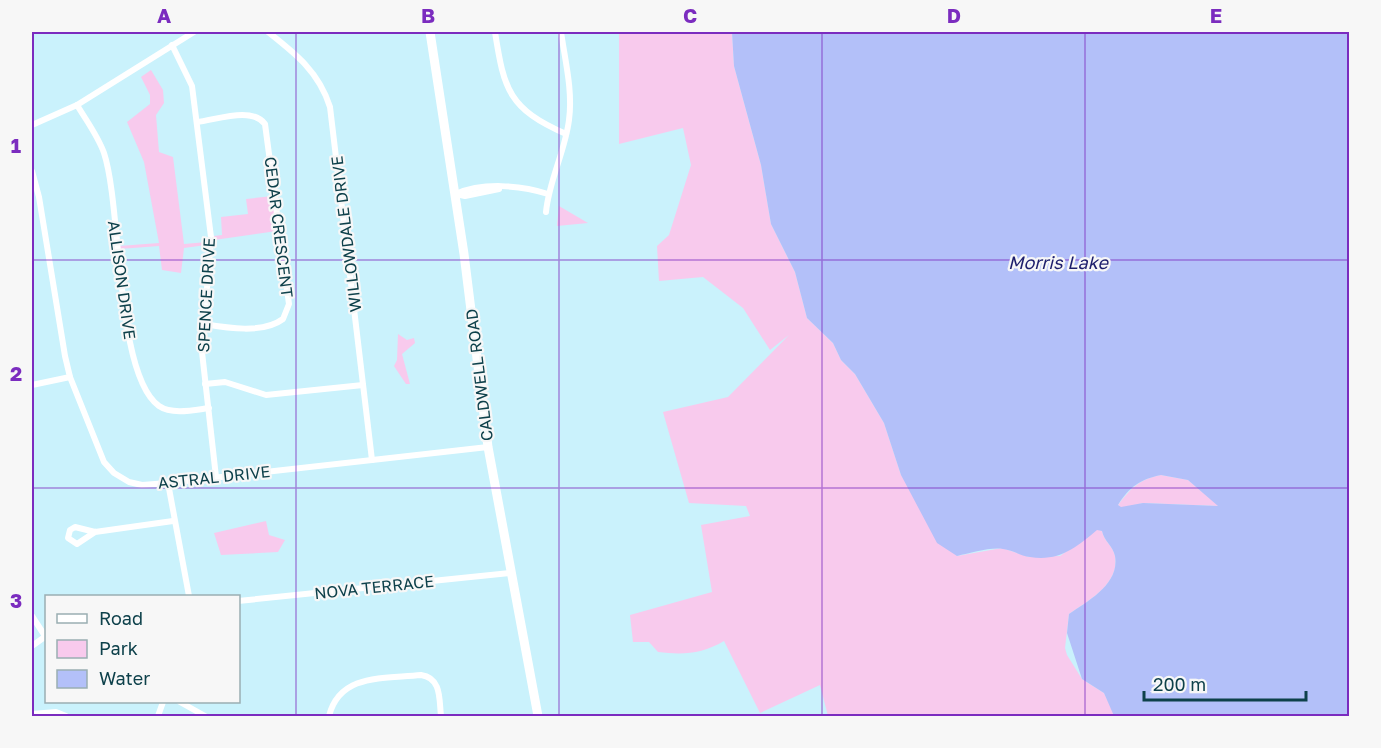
<svg xmlns="http://www.w3.org/2000/svg" width="1381" height="748" viewBox="0 0 1381 748" font-family="'Golos Text',sans-serif">
<style>
.green{fill:#f8caed}
.water{fill:#b3c0f9;fill-rule:evenodd}
.lines{fill:none;stroke-linecap:round;stroke-linejoin:round}
.street{stroke:#fff;stroke-width:6}
.secondary{stroke:#fff;stroke-width:9}
.grid{fill:none;stroke:#7b2cbf;stroke-width:1.5;stroke-opacity:0.55}
.labels{text-anchor:middle;stroke-width:4.5;stroke-linejoin:round;paint-order:stroke}
.street-label{font-size:16px;fill:#0e414b;stroke:#f7f7f7}
.water-label{font-size:18px;font-style:italic;fill:#1d1e6c;stroke:#f7f7f7}
.neatline{fill:none;stroke:#7b2cbf;stroke-width:2}
.grid-label{font-size:20px;text-anchor:middle;font-weight:bold;fill:#7b2cbf}
</style>
<rect width="100%" height="100%" fill="#caf2fc"/>
<g class="green">
<path d="M 619,32 L 732,32 L 734,66 L 761,165 L 771,224 L 795,272 L 807,318 L 833,343 L 841,360 L 855,374 L 884,423 L 901,475 L 957,556 L 1002,548 L 1029,557 L 1060,556 L 1097,529 L 1102,531 C 1104,541 1113,546 1115,556 C 1120,584 1088,601 1069,614 L 1065,648 L 1067,655 L 1082,679 L 1104,693 L 1115,716 L 828,716 L 820,685 L 760,713 L 724,641 C 702,654 683,655 658,652 L 649,642 L 633,642 L 630,615 L 712,592 L 701,525 L 750,516 L 746,506 L 689,503 L 663,412 L 728,397 L 789,335 L 770,350 L 743,308 L 703,277 L 659,281 L 657,246 L 669,235 L 691,165 L 683,128 L 619,144 Z"/>
<path d="M 151,70 L 163,90 L 164,103 L 156,115 L 159,152 L 173,157 L 184,244 L 207,242 L 206,245 L 184,248 L 181,273 L 162,270 L 159,246 L 119,249 L 119,246 L 159,243 L 144,162 L 127,122 L 150,104 L 150,95 L 141,77 Z"/>
<path d="M 273,196 L 277,231 L 214,240 L 214,236 L 222,235 L 221,217 L 248,214 L 246,199 Z"/>
<path d="M 559,206 L 588,223 L 557,226 Z"/>
<path d="M 398,334 L 407,340 L 414,338 L 415,343 L 402,354 L 410,384 L 406,384 L 394,366 L 397,360 Z"/>
<path d="M 1161,475 L 1188,480 L 1219,506 L 1143,503 L 1121,508 L 1118,505 C 1131,488 1140,479 1161,475 Z"/>
<path d="M 266,521 L 269,535 L 285,540 L 278,552 L 221,555 L 214,533 Z"/>
</g>
<path class="water" d="M 732,32 L 1349,32 L 1349,716 L 1114,716 L 1104,693 L 1082,679 L 1067,633 L 1069,614 C 1088,601 1120,584 1115,556 C 1113,546 1104,541 1102,531 L 1097,530 C 1077,547 1059,562 1030,557 C 1021,556 1013,550 1003,549 C 990,547 971,553 957,556 L 937,543 L 901,475 L 884,423 L 855,374 L 841,360 L 833,343 L 807,318 L 795,272 L 771,224 L 761,165 L 734,66 ZM 1161,475 L 1188,480 L 1218,506 L 1143,503 L 1121,507 L 1118,505 C 1129,487 1141,479 1161,475 Z"/>
<g class="lines">
<g class="street">
<path d="M 268,32 C 296,54 319,72 330,107 L 372,460"/>
<path d="M 495,32 C 504,90 509,109 566,134"/>
<path d="M 172,45 L 192,86 L 211,237 L 202,352 L 216,477"/>
<path d="M 77,105 C 86,120 98,136 104,153 C 122,207 115,374 159,406 C 172,415 194,410 209,408"/>
<path d="M 197,122 C 216,120 252,106 265,124 L 289,304 L 283,319 C 263,334 227,328 204,324"/>
<path d="M 32,125 L 77,105 L 194,32"/>
<path d="M 32,171 L 39,197 L 65,356 L 70,377 L 104,462 L 114,473 L 129,482 L 142,485 L 168,483 L 488,447"/>
<path d="M 456,194 C 482,182 521,185 548,194"/>
<path d="M 456,194 L 465,196 L 499,189"/>
<path d="M 546,212 C 549,180 565,152 569,120 C 573,91 565,60 561,32"/>
<path d="M 205,384 L 225,382 L 266,395 L 363,385"/>
<path d="M 32,385 L 70,377"/>
<path d="M 168,483 L 189,596"/>
<path d="M 95,532 L 77,544 L 68,538 L 70,530 L 75,527 L 95,532 L 173,521"/>
<path d="M 238,601 L 510,573"/>
<path d="M 32,616 L 45,636"/>
<path d="M 32,646 L 46,636"/>
<path d="M 180,702 L 205,716"/>
<path d="M 32,714 L 56,712 L 66,716"/>
<path d="M 158,716 L 163,702"/>
<path d="M 329,716 C 340,673 384,679 421,675 C 442,678 439,700 441,716"/>
</g>
<path class="secondary" d="M 430,32 L 464,254 L 488,447 L 538,716"/>
</g>
<path class="grid" d="M 296,32 L 296,716M 559,32 L 559,716M 822,32 L 822,716M 1085,32 L 1085,716M 32,260 L 1350,260M 32,488 L 1350,488"/>
<g class="labels">
<g class="street-label">
<text transform="translate(279 227) rotate(83)" y="6">CEDAR CRESCENT</text>
<text transform="translate(346 234) rotate(-97)" y="6">WILLOWDALE DRIVE</text>
<text transform="translate(122 280) rotate(82)" y="6">ALLISON DRIVE</text>
<text transform="translate(206 295) rotate(-87)" y="6">SPENCE DRIVE</text>
<text transform="translate(479 375) rotate(-97)" y="6">CALDWELL ROAD</text>
<text transform="translate(214 477) rotate(-6)" y="6">ASTRAL DRIVE</text>
<text transform="translate(374 587) rotate(-6)" y="6">NOVA TERRACE</text>
</g>
<g class="water-label">
<text x="1058" y="269">Morris Lake</text>
</g>
</g>
<rect width="1381" height="748" fill="none" stroke="#f7f7f7" stroke-width="66"/>
<rect x="45" y="595" width="195" height="108" fill="#f7f7f7" stroke="#9aaeb2" stroke-width="1.5"/>
<rect x="57" y="614" width="30" height="9" fill="#ffffff" stroke="#9aaeb2" stroke-width="1.5"/>
<text x="99" y="625" font-size="18" fill="#0e414b">Road</text>
<rect x="57" y="640" width="30" height="18" fill="#f8caed" stroke="#9aaeb2" stroke-width="1.5"/>
<text x="99" y="655" font-size="18" fill="#0e414b">Park</text>
<rect x="57" y="670" width="30" height="18" fill="#b3c0f9" stroke="#9aaeb2" stroke-width="1.5"/>
<text x="99" y="685" font-size="18" fill="#0e414b">Water</text>
<path d="M1144 691v9h162v-9" fill="none" stroke="#0e414b" stroke-width="3"/>
<text x="1153" y="691" font-size="18" fill="#0e414b" stroke="#f7f7f7" stroke-width="4.5" paint-order="stroke">200 m</text>
<rect x="33" y="33" width="1315" height="682" class="neatline"/>
<g class="grid-label">
<text x="164" y="23">A</text>
<text x="428" y="23">B</text>
<text x="690" y="23">C</text>
<text x="954" y="23">D</text>
<text x="1216" y="23">E</text>
<text x="16" y="153">1</text>
<text x="16" y="381">2</text>
<text x="16" y="608">3</text>
</g>
</svg>
